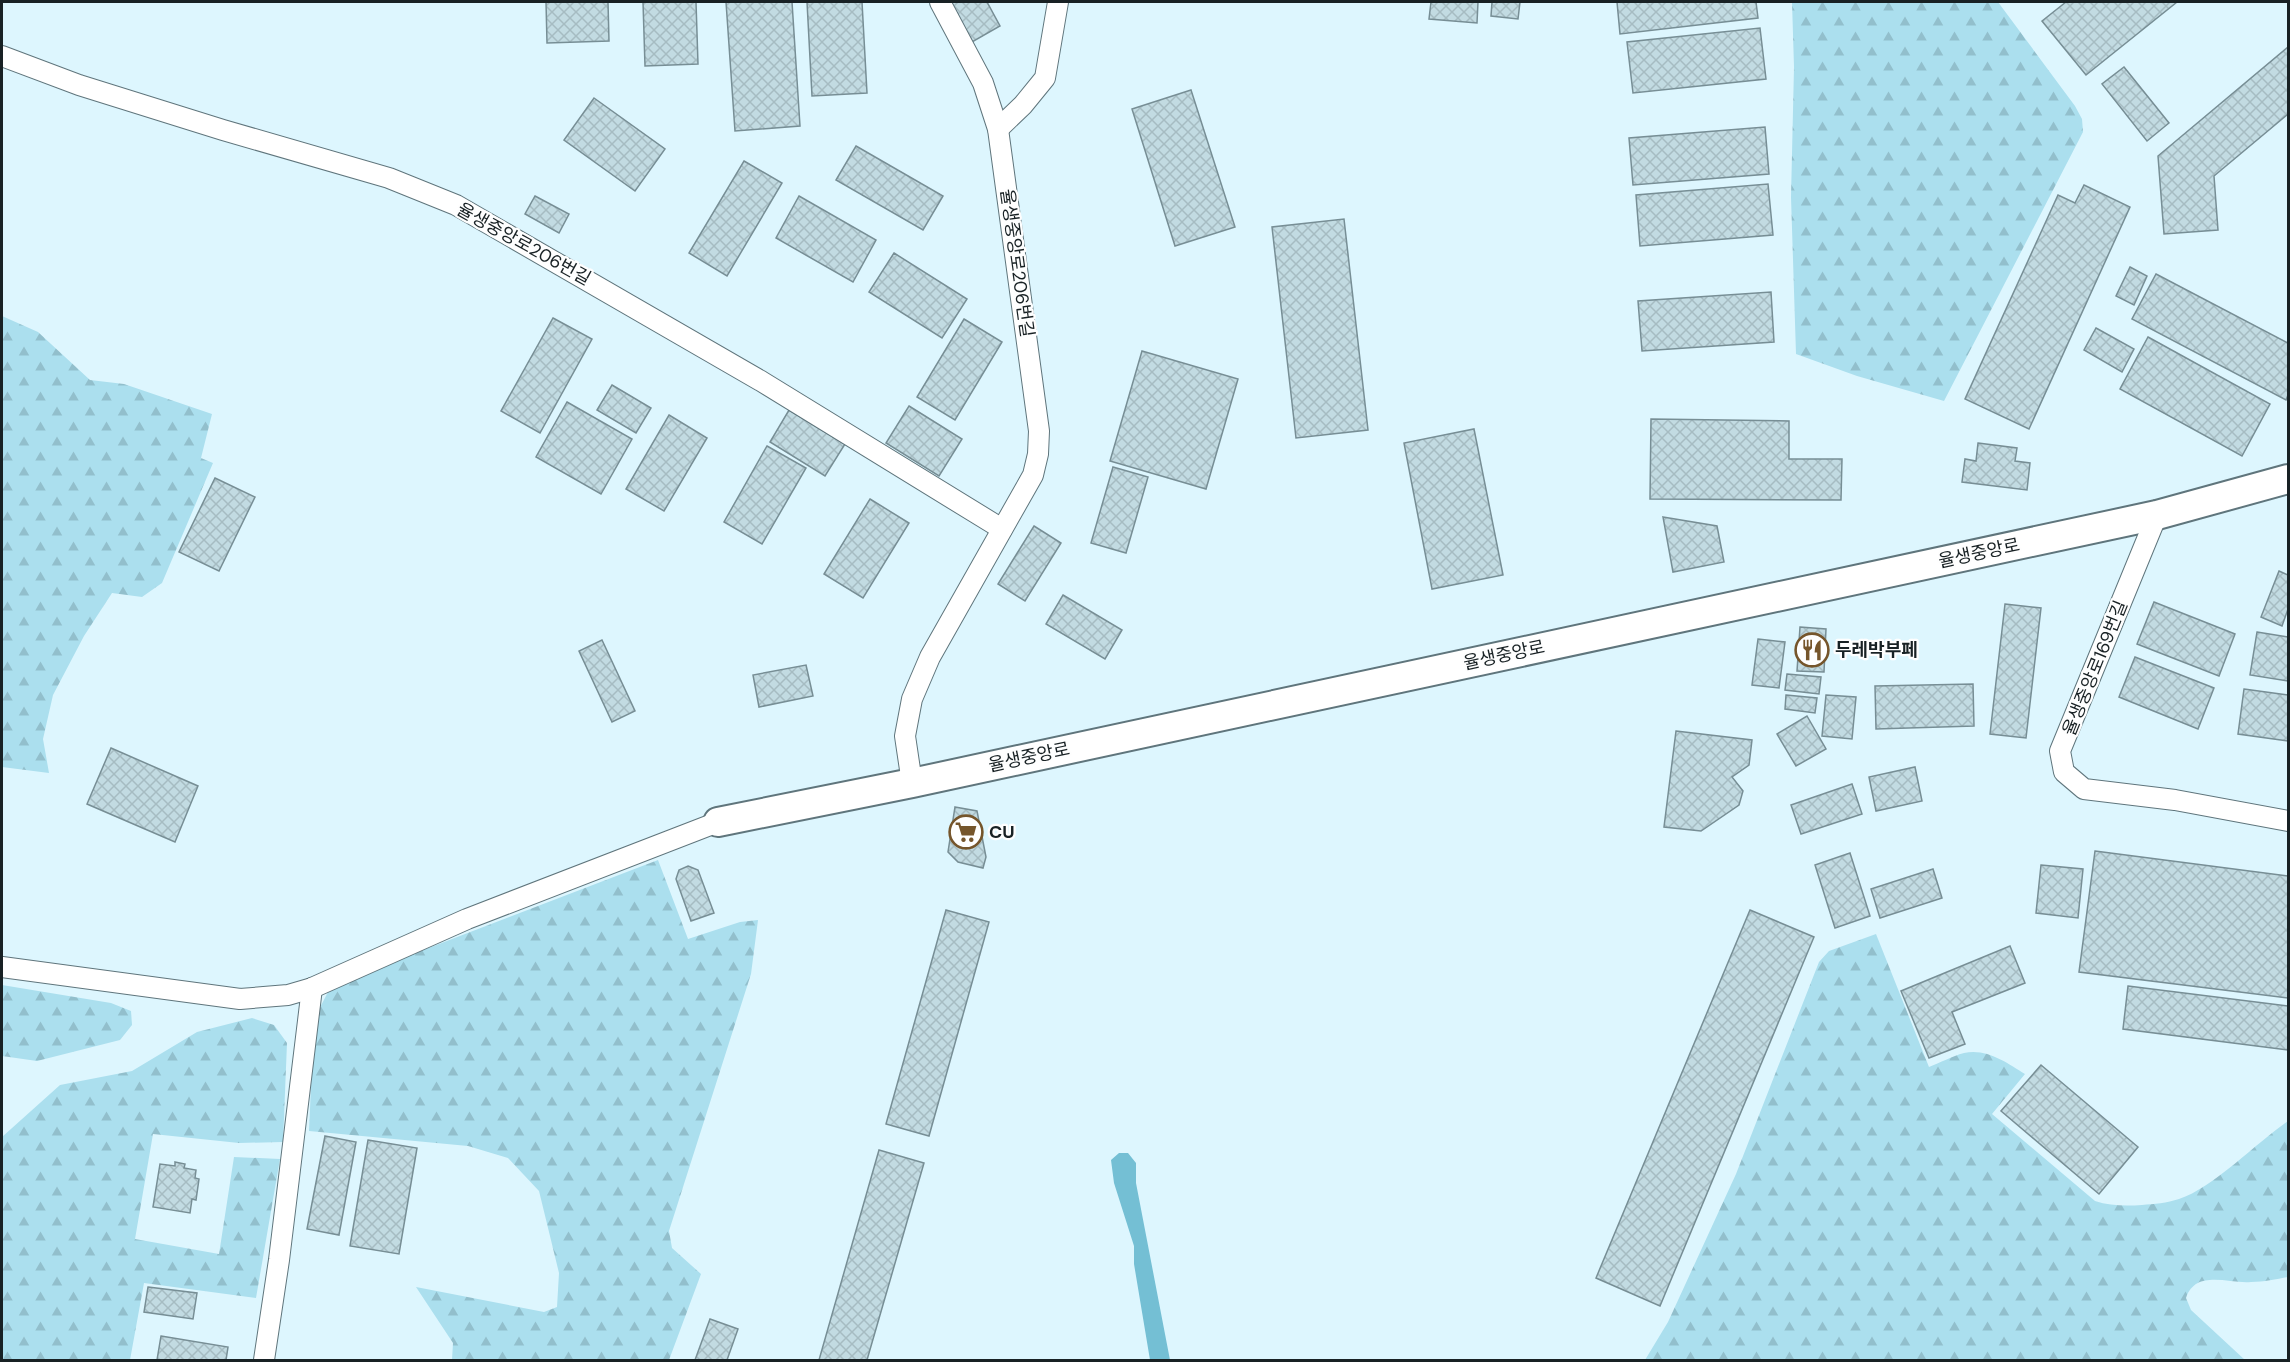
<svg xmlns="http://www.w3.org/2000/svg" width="2290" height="1362" viewBox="0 0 2290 1362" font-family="'DM Sans','Noto Sans KR',sans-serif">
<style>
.forest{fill:url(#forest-firs)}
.water{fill:#74bfd4}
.building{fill:url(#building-cross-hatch);stroke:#778e95;stroke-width:1.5}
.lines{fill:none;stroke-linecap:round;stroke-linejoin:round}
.street-casing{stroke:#5f757c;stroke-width:22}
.secondary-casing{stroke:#5f757c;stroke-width:32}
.street{stroke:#fff;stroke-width:20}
.secondary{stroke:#fff;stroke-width:28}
.labels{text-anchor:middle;stroke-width:4.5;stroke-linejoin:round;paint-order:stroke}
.street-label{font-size:18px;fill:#182124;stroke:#fefefe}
.poi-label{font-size:18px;font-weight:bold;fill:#182124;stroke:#fefefe;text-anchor:start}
</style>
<defs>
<pattern id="forest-firs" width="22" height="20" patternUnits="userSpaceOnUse" patternTransform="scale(1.5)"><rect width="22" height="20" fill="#abdfee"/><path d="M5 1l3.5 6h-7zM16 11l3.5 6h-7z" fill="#92bfcc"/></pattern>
<pattern id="building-cross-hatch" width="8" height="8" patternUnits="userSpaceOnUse" patternTransform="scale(1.5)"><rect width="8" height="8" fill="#c2dbe2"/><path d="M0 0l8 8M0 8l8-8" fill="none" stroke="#a6bcc2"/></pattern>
</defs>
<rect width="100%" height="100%" fill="#ddf6fe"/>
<g class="forest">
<path d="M 1792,2 L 1998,2 L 2075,106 L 2082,119 L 2083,132 L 1944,401 L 1857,376 L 1796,354 L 1791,197 L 1794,67 Z"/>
<path d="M 2,316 L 38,332 L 90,380 L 124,384 L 212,414 L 201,458 L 213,463 L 162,583 L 142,597 L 112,593 L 84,636 L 53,695 L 43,739 L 49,773 L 2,767 Z"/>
<path d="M 658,860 L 688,939 L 740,922 L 758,920 L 751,974 L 669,1231 L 672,1248 L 701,1274 L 669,1360 L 452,1360 L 453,1343 L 416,1287 L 544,1312 L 557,1307 L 559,1273 L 539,1191 L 508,1158 L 468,1146 L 309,1131 L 314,1019 L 328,992 L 366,972 Z"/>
<path d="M 1876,934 L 1929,1067 C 1940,1063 1952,1056 1964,1053 C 1987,1048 2007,1063 2025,1074 L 1992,1114 L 2095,1201 C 2110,1206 2126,1206 2142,1205 C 2154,1204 2167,1203 2179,1199 C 2213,1188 2256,1143 2288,1121 L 2288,1277 C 2276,1279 2264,1282 2251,1282 C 2228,1284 2196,1269 2186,1298 L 2191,1310 L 2245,1360 L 1645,1360 L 1668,1322 L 1736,1174 L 1819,962 L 1829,951 Z"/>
<path d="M 2,985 L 111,1003 L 131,1011 L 132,1025 L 120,1040 L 37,1061 L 2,1056 Z"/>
<path d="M 252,1018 L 274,1025 L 287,1043 L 283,1142 L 239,1143 L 153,1134 L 135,1239 L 219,1254 L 234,1157 L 280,1159 L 256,1298 L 144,1283 L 130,1360 L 2,1360 L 2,1137 L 60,1085 L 132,1071 L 197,1032 Z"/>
</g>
<path class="water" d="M 1119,1153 L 1128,1153 L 1136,1163 L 1136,1183 L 1170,1360 L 1150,1360 L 1134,1264 L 1134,1246 L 1114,1183 L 1111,1160 Z"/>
<g class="building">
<path d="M 546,2 L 608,2 L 609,41 L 547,43 Z"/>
<path d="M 643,2 L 696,2 L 698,64 L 645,66 Z"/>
<path d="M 726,2 L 792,2 L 800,126 L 735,131 Z"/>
<path d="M 807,2 L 862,2 L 867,93 L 812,96 Z"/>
<path d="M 950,2 L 987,2 L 1000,26 L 972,42 Z"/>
<path d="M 1431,2 L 1478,2 L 1477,23 L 1429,19 Z"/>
<path d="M 1492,2 L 1520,2 L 1518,19 L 1491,16 Z"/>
<path d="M 1617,2 L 1756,2 L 1758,18 L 1620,34 Z"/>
<path d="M 2066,2 L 2177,2 L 2086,75 L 2042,21 Z"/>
<path d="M 1760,28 L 1766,79 L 1633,93 L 1627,42 Z"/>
<path d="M 2288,47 L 2288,114 L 2214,176 L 2218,230 L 2164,234 L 2158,156 Z"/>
<path d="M 2124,67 L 2169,123 L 2147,141 L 2102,84 Z"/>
<path d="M 1191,90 L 1235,227 L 1175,246 L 1132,109 Z"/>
<path d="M 594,98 L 665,149 L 635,191 L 564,140 Z"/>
<path d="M 1765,127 L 1769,174 L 1633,185 L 1629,138 Z"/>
<path d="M 856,146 L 943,196 L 923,230 L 836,180 Z"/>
<path d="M 744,161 L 782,183 L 727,276 L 689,253 Z"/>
<path d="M 1768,184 L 1773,235 L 1640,246 L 1636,195 Z"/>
<path d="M 2084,185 L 2130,207 L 2029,429 L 1965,399 L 2058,195 L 2075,203 Z"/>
<path d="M 535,196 L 569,214 L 559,233 L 525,214 Z"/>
<path d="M 799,196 L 876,240 L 853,282 L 776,238 Z"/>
<path d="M 1344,219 L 1368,430 L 1296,438 L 1272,227 Z"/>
<path d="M 894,253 L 967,299 L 942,338 L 869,292 Z"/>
<path d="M 2130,267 L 2147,276 L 2134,305 L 2116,296 Z"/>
<path d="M 2156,274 L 2288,343 L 2288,395 L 2286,400 L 2132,319 Z"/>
<path d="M 1771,292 L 1774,342 L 1642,351 L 1638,301 Z"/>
<path d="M 553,318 L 592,339 L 540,433 L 501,411 Z"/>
<path d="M 964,319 L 1002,342 L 955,420 L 917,397 Z"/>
<path d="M 2096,328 L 2134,349 L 2122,372 L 2084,350 Z"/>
<path d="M 2148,337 L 2270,404 L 2242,456 L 2120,389 Z"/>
<path d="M 1142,351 L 1238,379 L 1206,489 L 1110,461 Z"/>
<path d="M 612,385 L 651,408 L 636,433 L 597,410 Z"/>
<path d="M 567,402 L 632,439 L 601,494 L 536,457 Z"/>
<path d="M 909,406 L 962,439 L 939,476 L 886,443 Z"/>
<path d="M 789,410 L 845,444 L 825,476 L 770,442 Z"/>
<path d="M 669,415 L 707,438 L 664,511 L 626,489 Z"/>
<path d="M 1651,419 L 1789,421 L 1789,459 L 1842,459 L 1841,500 L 1650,499 Z"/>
<path d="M 1474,429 L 1503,575 L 1432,589 L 1404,443 Z"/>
<path d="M 1978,443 L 2017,448 L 2015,461 L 2030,463 L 2027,490 L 1962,482 L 1965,459 L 1976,461 Z"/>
<path d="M 767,446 L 806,468 L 762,544 L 724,522 Z"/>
<path d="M 1113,467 L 1148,477 L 1126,553 L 1091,543 Z"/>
<path d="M 215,478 L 255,497 L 219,571 L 179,552 Z"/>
<path d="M 870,499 L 909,523 L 863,598 L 824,574 Z"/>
<path d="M 1663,517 L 1717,526 L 1724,562 L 1673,572 Z"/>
<path d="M 1034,526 L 1061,543 L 1025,601 L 998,584 Z"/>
<path d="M 2279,571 L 2288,575 L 2288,609 L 2282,626 L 2261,617 Z"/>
<path d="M 1063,595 L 1122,630 L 1105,659 L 1046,624 Z"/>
<path d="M 2154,602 L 2235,634 L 2219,676 L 2137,644 Z"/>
<path d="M 2005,604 L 2041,608 L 2026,738 L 1990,734 Z"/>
<path d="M 1800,627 L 1826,629 L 1824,672 L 1797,671 Z"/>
<path d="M 2257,632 L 2288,637 L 2288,681 L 2250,675 Z"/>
<path d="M 1758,639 L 1785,642 L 1779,688 L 1752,685 Z"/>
<path d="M 602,640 L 635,711 L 612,722 L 579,651 Z"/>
<path d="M 2135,657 L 2214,688 L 2198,729 L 2119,697 Z"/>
<path d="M 806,665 L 813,696 L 759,707 L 753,675 Z"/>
<path d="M 1787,674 L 1821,677 L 1819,694 L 1785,690 Z"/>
<path d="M 1973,684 L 1974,726 L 1876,729 L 1875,686 Z"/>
<path d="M 2244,689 L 2288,695 L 2288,741 L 2238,734 Z"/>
<path d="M 1786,695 L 1817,698 L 1815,713 L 1785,709 Z"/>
<path d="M 1826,695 L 1856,697 L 1852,739 L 1822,736 Z"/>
<path d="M 1807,716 L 1826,749 L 1796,766 L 1777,734 Z"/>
<path d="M 1676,731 L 1752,740 L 1749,765 L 1732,777 L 1743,791 L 1739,805 L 1701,831 L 1664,827 Z"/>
<path d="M 111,748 L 198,786 L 175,842 L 87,804 Z"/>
<path d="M 1915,767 L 1922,801 L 1876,811 L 1869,777 Z"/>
<path d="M 1852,784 L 1862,814 L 1801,834 L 1791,805 Z"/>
<path d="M 955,807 L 977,811 L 986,857 L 983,868 L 958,862 L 948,852 Z"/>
<path d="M 2095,851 L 2288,876 L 2288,998 L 2079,972 Z"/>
<path d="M 1850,853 L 1870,916 L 1835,928 L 1815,865 Z"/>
<path d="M 2041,865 L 2083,869 L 2078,918 L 2036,913 Z"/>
<path d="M 688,866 L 698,870 L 714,913 L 691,921 L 676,879 L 679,870 Z"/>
<path d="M 1933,869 L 1942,898 L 1880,918 L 1871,889 Z"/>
<path d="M 946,910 L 989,922 L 929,1136 L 886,1124 Z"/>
<path d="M 1750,910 L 1814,937 L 1660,1306 L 1596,1278 Z"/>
<path d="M 2010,946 L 2025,983 L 1952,1012 L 1965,1044 L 1929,1058 L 1901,991 Z"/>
<path d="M 2128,986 L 2288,1006 L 2288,1050 L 2123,1029 Z"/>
<path d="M 2041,1065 L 2138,1147 L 2099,1194 L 2001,1111 Z"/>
<path d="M 325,1136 L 356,1142 L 339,1235 L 307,1229 Z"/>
<path d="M 368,1140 L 417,1148 L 399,1254 L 350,1246 Z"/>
<path d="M 879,1150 L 924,1163 L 867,1360 L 819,1360 Z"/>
<path d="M 175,1162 L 185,1164 L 184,1168 L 196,1170 L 195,1178 L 199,1179 L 196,1200 L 192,1199 L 190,1213 L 153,1207 L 160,1164 L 175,1166 Z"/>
<path d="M 148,1287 L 197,1293 L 193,1319 L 144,1312 Z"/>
<path d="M 710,1319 L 738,1329 L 727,1360 L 695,1360 Z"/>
<path d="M 161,1336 L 228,1347 L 226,1360 L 157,1360 Z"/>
</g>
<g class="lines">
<defs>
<g id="street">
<path d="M 2,56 L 79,85 L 223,130 L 389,178 L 456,205 L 761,381 L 1002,529"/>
<path d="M 998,129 L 1023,105 L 1045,78 L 1058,2"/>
<path d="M 2157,515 L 2060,751 L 2064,772 L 2084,789 L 2175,800 L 2288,821"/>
<path d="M 912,783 L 905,736 L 912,699 L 930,657 L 1033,475 L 1038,454 L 1039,431 L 998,129 L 983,83 L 940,2"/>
<path d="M 2,967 L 240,999 L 288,995 L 312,988 L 467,919 L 718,822"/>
<path d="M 264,1360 L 279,1260 L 312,988"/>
</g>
<path id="secondary" d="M 718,822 L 912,783 L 2157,515 L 2288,479"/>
</defs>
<use href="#street" class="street-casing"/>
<use href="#secondary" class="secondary-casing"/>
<use href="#street" class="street"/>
<use href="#secondary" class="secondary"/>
</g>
<defs>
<symbol id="restaurant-ring" viewBox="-11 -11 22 22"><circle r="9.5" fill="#fefefe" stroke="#75552b" stroke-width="1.5"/><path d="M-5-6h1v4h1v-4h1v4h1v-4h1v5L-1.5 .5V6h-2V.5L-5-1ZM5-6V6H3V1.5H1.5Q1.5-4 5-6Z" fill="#75552b"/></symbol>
<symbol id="supermarket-ring" viewBox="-11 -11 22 22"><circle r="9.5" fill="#fefefe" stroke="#75552b" stroke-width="1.5"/><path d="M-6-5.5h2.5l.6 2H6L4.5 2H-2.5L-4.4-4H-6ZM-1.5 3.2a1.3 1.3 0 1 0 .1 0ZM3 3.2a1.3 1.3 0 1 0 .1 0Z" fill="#75552b"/></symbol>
</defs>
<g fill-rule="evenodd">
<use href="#restaurant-ring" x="1793" y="631" width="38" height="38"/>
<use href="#supermarket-ring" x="947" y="813" width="38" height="38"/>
</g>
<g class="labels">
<g class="street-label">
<text transform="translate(524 244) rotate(29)" y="6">율생중앙로206번길</text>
<text transform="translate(1017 263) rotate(82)" y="6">율생중앙로206번길</text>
<text transform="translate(1979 553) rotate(-12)" y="6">율생중앙로</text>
<text transform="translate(1504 655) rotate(-12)" y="6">율생중앙로</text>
<text transform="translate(2095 668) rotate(-68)" y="6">율생중앙로169번길</text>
<text transform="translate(1029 757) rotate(-12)" y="6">율생중앙로</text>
</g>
<g class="poi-label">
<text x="1835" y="656">두레박부페</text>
<text x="989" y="838">CU</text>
</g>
</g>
<rect width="2290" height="1362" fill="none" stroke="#182124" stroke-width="6"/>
</svg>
